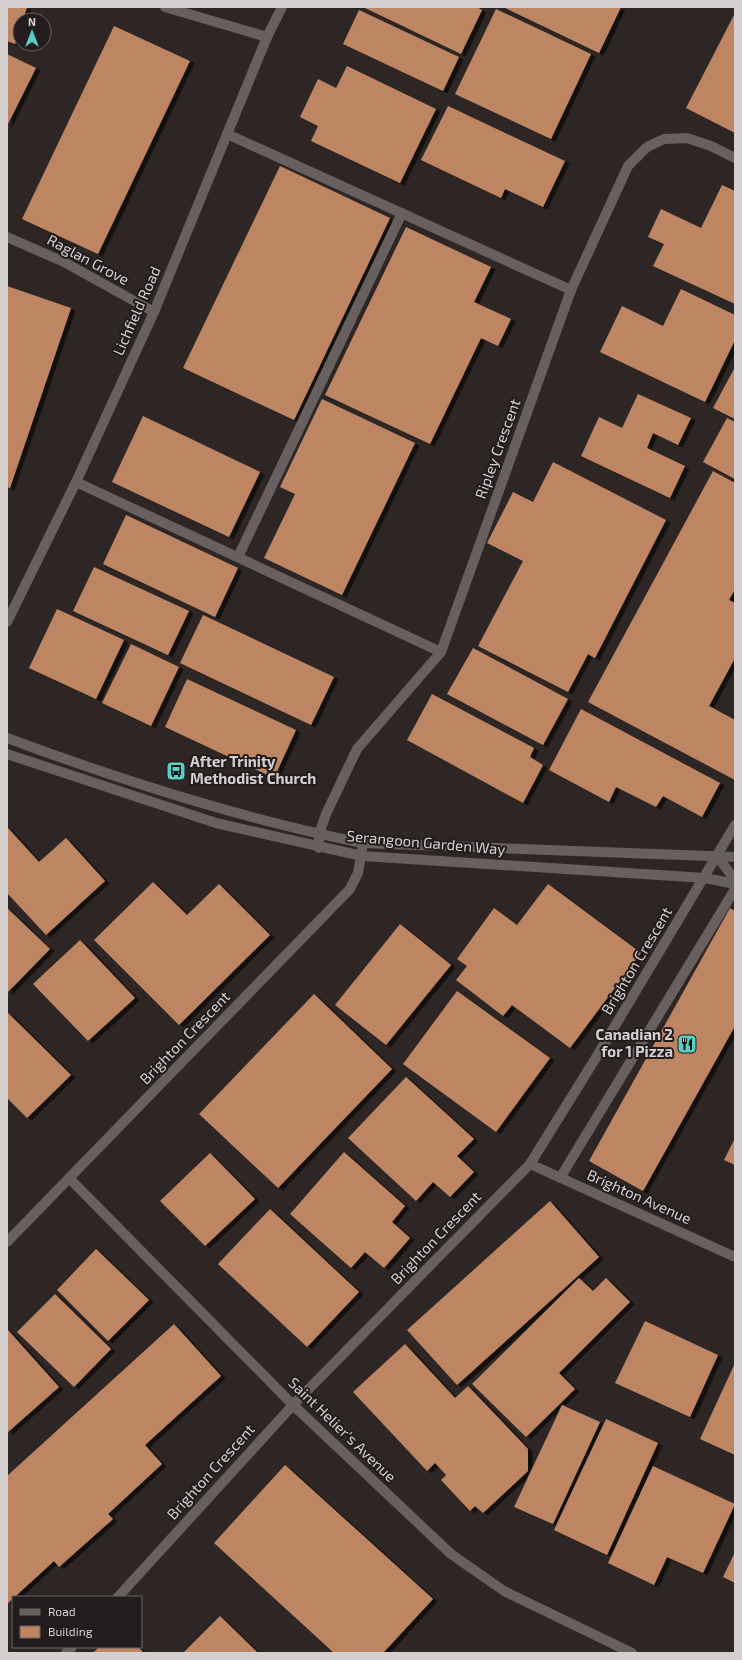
<svg xmlns="http://www.w3.org/2000/svg" width="742" height="1660" viewBox="0 0 742 1660" font-family="'Exo 2',sans-serif">
<style>
.building{fill:#bd8562;filter:url(#shadow)}
.lines{fill:none;stroke-linecap:round;stroke-linejoin:round}
.service{stroke:#685f5f;stroke-width:10}
.minor{stroke:#685f5f;stroke-width:10}
.tertiary{stroke:#685f5f;stroke-width:10}
.labels{text-anchor:middle;stroke-width:4;stroke-linejoin:round;paint-order:stroke}
.street-label{font-size:15px;fill:#d5d0d0;stroke:#231c1c}
.poi-label{font-size:15px;font-weight:bold;fill:#d5d0d0;stroke:#231c1c;text-anchor:start}
</style>
<defs>
<filter id="shadow"><feDropShadow dx="4.5" dy="2.5" stdDeviation="0" flood-color="#0009"/></filter>
</defs>
<rect width="100%" height="100%" fill="#2d2625"/>
<g class="building">
<path d="M 7,7 L 27,7 L 23,20 L 20,20 L 20,28 L 15,44 L 7,41 Z"/>
<path d="M 363,7 L 477,7 L 482,10 L 461,54 Z"/>
<path d="M 503,7 L 621,7 L 599,53 Z"/>
<path d="M 496,9 L 591,54 L 551,139 L 455,94 Z"/>
<path d="M 359,10 L 459,57 L 443,91 L 343,44 Z"/>
<path d="M 735,13 L 735,133 L 686,108 Z"/>
<path d="M 114,26 L 190,61 L 98,254 L 22,219 Z"/>
<path d="M 7,54 L 36,68 L 7,126 Z"/>
<path d="M 347,66 L 436,109 L 400,183 L 311,141 L 318,126 L 300,117 L 318,79 L 336,88 Z"/>
<path d="M 448,106 L 565,161 L 543,207 L 505,189 L 501,198 L 421,160 Z"/>
<path d="M 280,166 L 390,218 L 294,420 L 183,368 Z"/>
<path d="M 722,185 L 735,191 L 735,304 L 653,266 L 664,244 L 648,237 L 661,209 L 701,228 Z"/>
<path d="M 406,227 L 491,267 L 474,302 L 511,319 L 498,346 L 481,338 L 430,444 L 325,395 Z"/>
<path d="M 7,286 L 71,308 L 10,488 L 7,487 Z"/>
<path d="M 681,289 L 735,315 L 735,340 L 705,402 L 600,352 L 622,306 L 663,326 Z"/>
<path d="M 735,367 L 735,419 L 713,408 Z"/>
<path d="M 638,394 L 691,418 L 678,445 L 653,433 L 647,448 L 685,466 L 670,498 L 581,456 L 599,417 L 622,428 Z"/>
<path d="M 322,399 L 415,443 L 342,595 L 264,558 L 295,494 L 280,487 Z"/>
<path d="M 143,416 L 260,472 L 229,537 L 112,482 Z"/>
<path d="M 727,418 L 735,422 L 735,479 L 703,462 Z"/>
<path d="M 553,462 L 666,520 L 595,658 L 588,654 L 568,692 L 478,646 L 523,561 L 487,543 L 513,492 L 533,502 Z"/>
<path d="M 713,471 L 735,483 L 735,589 L 729,600 L 735,603 L 735,658 L 709,706 L 735,720 L 735,780 L 588,702 Z"/>
<path d="M 126,515 L 238,568 L 215,617 L 103,564 Z"/>
<path d="M 94,567 L 189,611 L 168,655 L 73,611 Z"/>
<path d="M 57,609 L 124,640 L 96,699 L 29,668 Z"/>
<path d="M 203,615 L 334,677 L 311,725 L 180,663 Z"/>
<path d="M 131,644 L 179,667 L 151,726 L 102,703 Z"/>
<path d="M 473,648 L 568,699 L 543,745 L 447,694 Z"/>
<path d="M 187,679 L 296,730 L 274,778 L 165,727 Z"/>
<path d="M 432,694 L 534,748 L 530,757 L 543,765 L 523,803 L 407,740 Z"/>
<path d="M 581,709 L 720,783 L 702,817 L 663,796 L 656,807 L 616,787 L 609,802 L 549,770 Z"/>
<path d="M 7,827 L 39,862 L 66,838 L 105,881 L 46,935 L 7,893 Z"/>
<path d="M 153,882 L 187,915 L 219,884 L 270,935 L 179,1025 L 94,940 Z"/>
<path d="M 548,884 L 641,953 L 570,1048 L 512,1005 L 503,1016 L 456,980 L 467,966 L 457,959 L 494,908 L 517,925 Z"/>
<path d="M 7,908 L 50,949 L 7,993 Z"/>
<path d="M 730,908 L 735,911 L 735,1026 L 643,1191 L 589,1161 Z"/>
<path d="M 400,924 L 451,965 L 386,1045 L 335,1005 Z"/>
<path d="M 80,940 L 135,998 L 88,1041 L 33,984 Z"/>
<path d="M 457,991 L 550,1058 L 496,1132 L 403,1064 Z"/>
<path d="M 314,994 L 392,1069 L 278,1188 L 199,1114 Z"/>
<path d="M 8,1013 L 71,1075 L 27,1118 L 7,1098 Z"/>
<path d="M 406,1077 L 474,1139 L 457,1156 L 474,1172 L 450,1197 L 433,1182 L 416,1201 L 348,1138 Z"/>
<path d="M 735,1138 L 735,1165 L 724,1160 Z"/>
<path d="M 344,1152 L 405,1206 L 392,1222 L 410,1238 L 384,1268 L 365,1252 L 351,1268 L 290,1214 Z"/>
<path d="M 210,1153 L 255,1199 L 205,1246 L 160,1201 Z"/>
<path d="M 550,1201 L 599,1257 L 457,1385 L 407,1330 Z"/>
<path d="M 270,1209 L 359,1292 L 307,1347 L 218,1264 Z"/>
<path d="M 96,1249 L 149,1300 L 108,1341 L 57,1290 Z"/>
<path d="M 579,1278 L 593,1291 L 606,1278 L 630,1302 L 559,1373 L 575,1389 L 526,1437 L 472,1384 Z"/>
<path d="M 55,1294 L 111,1349 L 74,1387 L 17,1332 Z"/>
<path d="M 645,1321 L 718,1355 L 690,1417 L 615,1383 Z"/>
<path d="M 174,1324 L 221,1376 L 145,1445 L 162,1464 L 108,1514 L 113,1519 L 59,1567 L 54,1561 L 7,1604 L 7,1476 Z"/>
<path d="M 7,1329 L 59,1387 L 7,1433 Z"/>
<path d="M 405,1344 L 455,1398 L 468,1386 L 528,1449 L 528,1471 L 483,1513 L 475,1506 L 470,1511 L 441,1480 L 446,1475 L 435,1463 L 427,1471 L 353,1392 Z"/>
<path d="M 735,1363 L 735,1455 L 700,1439 Z"/>
<path d="M 562,1405 L 600,1422 L 553,1524 L 514,1507 Z"/>
<path d="M 606,1419 L 658,1443 L 607,1555 L 554,1530 Z"/>
<path d="M 285,1465 L 433,1599 L 383,1653 L 334,1653 L 214,1543 Z"/>
<path d="M 653,1466 L 735,1504 L 703,1573 L 667,1557 L 654,1585 L 608,1563 Z"/>
<path d="M 735,1552 L 735,1583 L 723,1577 Z"/>
<path d="M 220,1616 L 258,1653 L 183,1653 Z"/>
<path d="M 99,1647 L 138,1647 L 144,1653 L 93,1653 Z"/>
</g>
<g class="lines">
<g class="service">
<path d="M 227,134 L 571,290"/>
<path d="M 76,482 L 441,652"/>
<path d="M 238,557 L 402,213"/>
<path d="M 717,856 L 735,880"/>
<path d="M 560,1178 L 735,889"/>
</g>
<g class="minor">
<path d="M 165,7 L 267,37"/>
<path d="M 7,237 L 64,262 L 154,312"/>
<path d="M 7,622 L 76,482 L 154,312 L 267,37 L 282,7"/>
<path d="M 319,848 L 319,834 L 326,814 L 357,749 L 441,652 L 571,290 L 628,166 L 647,147 L 664,139 L 687,138 L 711,146 L 735,158"/>
<path d="M 530,1164 L 735,1257"/>
<path d="M 69,1178 L 293,1405 L 451,1554 L 504,1591 L 632,1653"/>
<path d="M 7,1242 L 350,889 L 358,873 L 363,843"/>
<path d="M 118,1597 L 293,1405 L 530,1164 L 597,1056 L 735,825"/>
<path d="M 66,1653 L 72,1647"/>
</g>
<g class="tertiary">
<path d="M 7,738 C 123,781 242,819 363,843 L 735,857"/>
<path d="M 7,754 L 216,823 L 362,856 L 705,878 L 735,884"/>
</g>
</g>
<defs>
<symbol id="bus-square" viewBox="-11 -11 22 22"><rect x="-9" y="-9" width="18" height="18" rx="4" fill="#55cec4" stroke="#231c1c"/><path d="M-5-6H5V4H4V6H2V4H-2V6H-4V4H-5ZM-3.5-4V0h7V-4ZM-3.5 1.2v1.5H-2V1.2ZM2 1.2v1.5H3.5V1.2Z" fill="#111"/></symbol>
<symbol id="restaurant-square" viewBox="-11 -11 22 22"><rect x="-9" y="-9" width="18" height="18" rx="4" fill="#55cec4" stroke="#231c1c"/><path d="M-5-6h1v4h1v-4h1v4h1v-4h1v5L-1.5 .5V6h-2V.5L-5-1ZM5-6V6H3V1.5H1.5Q1.5-4 5-6Z" fill="#111"/></symbol>
</defs>
<g fill-rule="evenodd">
<use href="#bus-square" x="165" y="760" width="22" height="22"/>
<use href="#restaurant-square" x="676" y="1033" width="22" height="22"/>
</g>
<g class="labels">
<g class="street-label">
<text transform="translate(88 260) rotate(28)" y="5">Raglan Grove</text>
<text transform="translate(137 311) rotate(-66)" y="5">Lichfield Road</text>
<text transform="translate(498 449) rotate(-70)" y="5">Ripley Crescent</text>
<text transform="translate(426 843) rotate(5)" y="5">Serangoon Garden Way</text>
<text transform="translate(637 961) rotate(-59)" y="5">Brighton Crescent</text>
<text transform="translate(185 1038) rotate(-46)" y="5">Brighton Crescent</text>
<text transform="translate(639 1197) rotate(24)" y="5">Brighton Avenue</text>
<text transform="translate(436 1238) rotate(-46)" y="5">Brighton Crescent</text>
<text transform="translate(342 1430) rotate(44)" y="5">Saint Helier's Avenue</text>
<text transform="translate(211 1472) rotate(-48)" y="5">Brighton Crescent</text>
</g>
<g class="poi-label">
<text x="190" y="767">After Trinity<tspan x="190" dy="17">Methodist Church</tspan></text>
<text x="673" y="1040" text-anchor="end">Canadian 2<tspan x="673" dy="17">for 1 Pizza</tspan></text>
</g>
</g>
<rect width="742" height="1660" fill="none" stroke="#d5d0d0" stroke-width="16"/>
<rect x="12" y="1596" width="130" height="52" fill="#231c1c" stroke="#6a6464"/>
<rect x="20" y="1609" width="20" height="6" fill="#685f5f" stroke="#6a6464"/>
<text x="48" y="1616" font-size="12" fill="#d5d0d0">Road</text>
<rect x="20" y="1626" width="20" height="12" fill="#bd8562" stroke="#6a6464"/>
<text x="48" y="1636" font-size="12" fill="#d5d0d0">Building</text>
<g transform="translate(32 32)"><circle r="19" fill="#231c1c" stroke="#6a6464"/>
<path d="M0-3L7 15L0 10L-7 15Z" fill="#55cec4"/>
<text y="-6" font-size="11" font-weight="bold" text-anchor="middle" fill="#d5d0d0">N</text>
</g>
</svg>
